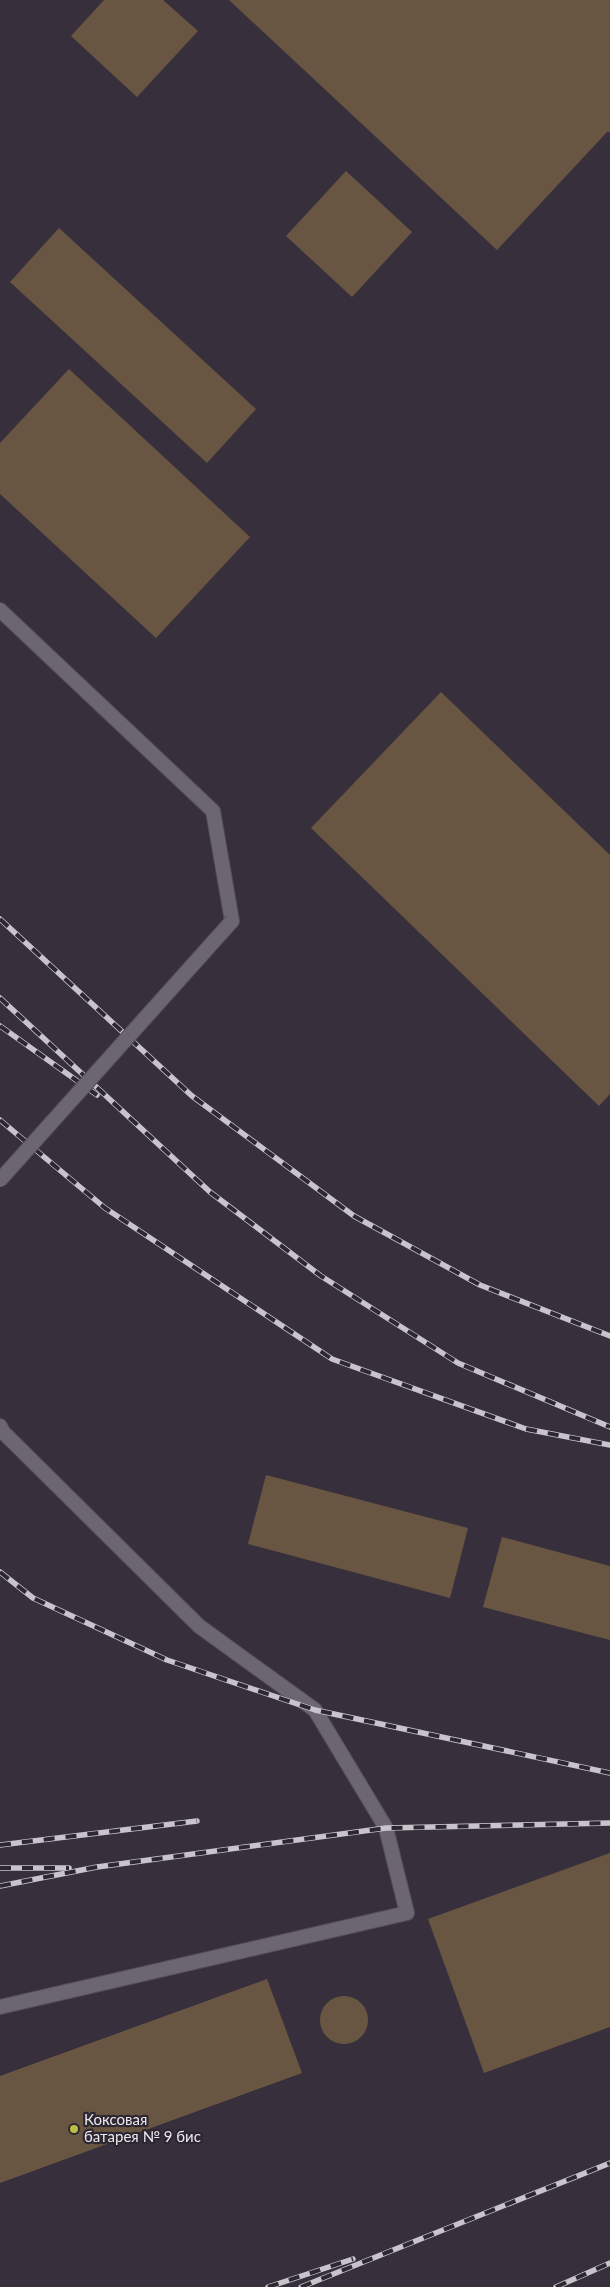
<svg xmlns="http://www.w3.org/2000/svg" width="610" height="2287" viewBox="0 0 610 2287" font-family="Lato,sans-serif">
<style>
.building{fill:#695642}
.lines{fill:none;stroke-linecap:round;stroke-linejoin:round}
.service-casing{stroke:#544e58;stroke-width:16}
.service{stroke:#6c6572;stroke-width:14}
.rail-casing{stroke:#c8c4cc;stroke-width:5.5}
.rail{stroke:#2d2732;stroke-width:4;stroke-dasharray:11;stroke-linecap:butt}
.service-bridge-casing{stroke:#544e58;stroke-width:16;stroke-linecap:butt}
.service-bridge{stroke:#6c6572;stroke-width:14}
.poi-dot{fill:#bcbf44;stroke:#2d2732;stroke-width:2}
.labels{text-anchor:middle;stroke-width:4.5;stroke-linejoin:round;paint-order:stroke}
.poi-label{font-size:15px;fill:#ece8ef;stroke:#2d2732;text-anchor:start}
</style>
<rect width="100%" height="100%" fill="#37303c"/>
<g class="building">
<path d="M 104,0 L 163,0 L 198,31 L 137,97 L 71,36 Z"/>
<path d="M 229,0 L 610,0 L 610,133 L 608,131 L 497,250 Z"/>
<path d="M 346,171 L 412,232 L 352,297 L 286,236 Z"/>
<path d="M 59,228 L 256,409 L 207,463 L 10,282 Z"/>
<path d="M 69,369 L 250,537 L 156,638 L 0,494 L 0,443 Z"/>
<path d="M 441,692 L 610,855 L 610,1094 L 599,1106 L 311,828 Z"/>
<path d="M 266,1475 L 468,1528 L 450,1598 L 248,1544 Z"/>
<path d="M 502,1537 L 610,1566 L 610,1640 L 483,1607 Z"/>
<path d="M 610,1853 L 610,2027 L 484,2073 L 428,1919 Z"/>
<path d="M 267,1979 L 302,2073 L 0,2183 L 0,2076 Z"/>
<circle cx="344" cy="2020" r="24"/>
</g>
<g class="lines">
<defs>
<g id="service">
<path d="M 0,610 L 213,811 L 232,921"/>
<path d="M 0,1426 L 3,1432 L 199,1626 L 315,1710 L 386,1828 L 407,1913 L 0,2007"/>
</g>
</defs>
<use href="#service" class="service-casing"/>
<use href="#service" class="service"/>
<defs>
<g id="rail">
<path d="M 0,919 L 192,1096 L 354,1216 L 480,1285 L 610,1336"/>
<path d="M 0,998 L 210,1192 L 321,1276 L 458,1363 L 610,1427"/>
<path d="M 0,1026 L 97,1095"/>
<path d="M 0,1120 L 105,1208 L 332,1359 L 526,1429 L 610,1445"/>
<path d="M 0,1572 L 33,1598 L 167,1660 L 315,1710 L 610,1773"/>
<path d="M 0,1845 L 197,1821"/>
<path d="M 0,1868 L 69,1868"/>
<path d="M 0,1886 L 97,1867 L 386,1828 L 610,1823"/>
<path d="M 268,2287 L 353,2259"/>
<path d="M 301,2287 L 610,2163"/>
<path d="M 556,2287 L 610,2263"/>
</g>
</defs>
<use href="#rail" class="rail-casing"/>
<use href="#rail" class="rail"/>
<defs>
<path id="service-bridge" d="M 0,1180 L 232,921"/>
</defs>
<use href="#service-bridge" class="service-bridge-casing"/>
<use href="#service-bridge" class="service-bridge"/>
</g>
<circle class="poi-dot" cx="74" cy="2129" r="5"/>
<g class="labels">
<g class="poi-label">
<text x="84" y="2125">Коксовая<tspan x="84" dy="17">батарея № 9 бис</tspan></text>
</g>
</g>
</svg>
